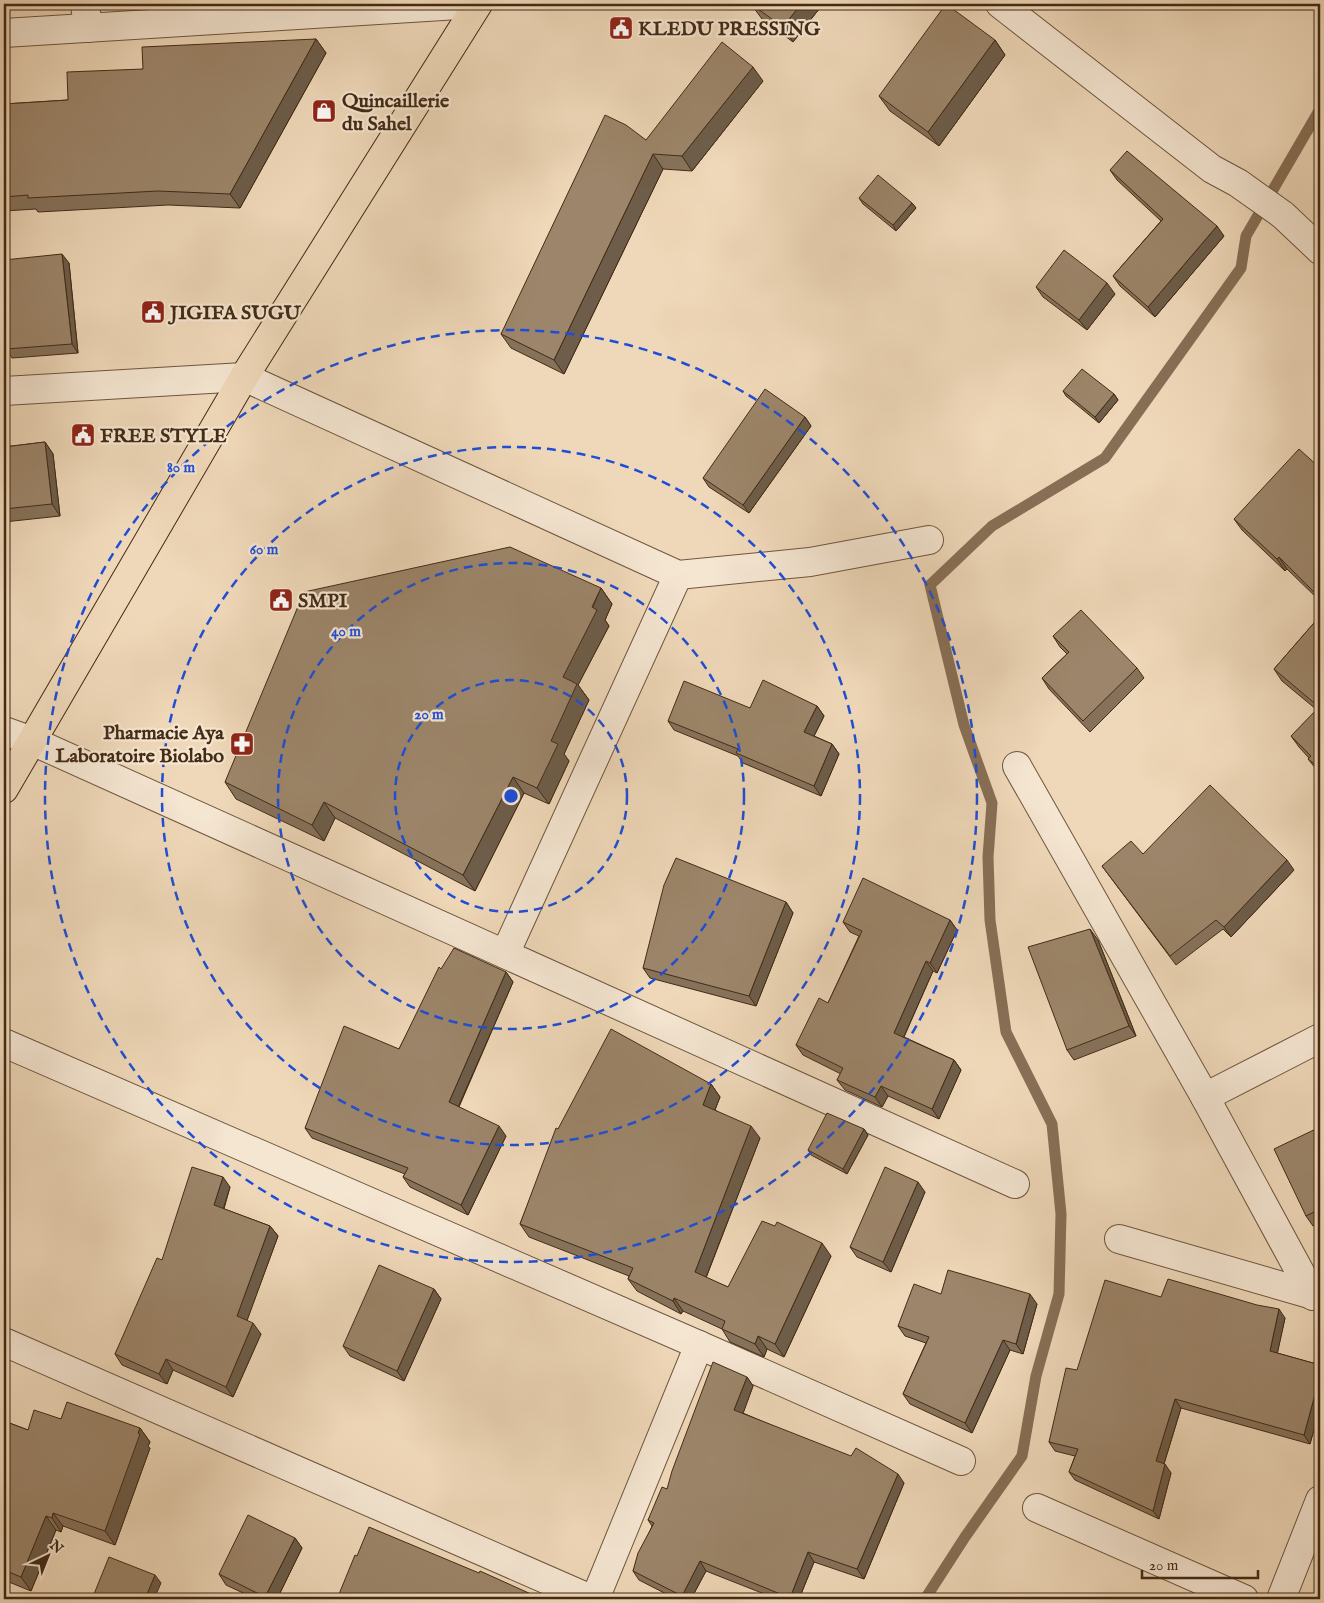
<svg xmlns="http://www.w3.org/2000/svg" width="1324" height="1603" viewBox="0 0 1324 1603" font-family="'IM FELL English',serif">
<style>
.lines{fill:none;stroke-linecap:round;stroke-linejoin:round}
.stream{stroke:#876f56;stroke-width:11}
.street-casing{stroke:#6e563e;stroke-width:30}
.primary-casing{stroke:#432b15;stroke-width:30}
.street{stroke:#f5e6d2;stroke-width:28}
.primary{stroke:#efd8b9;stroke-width:28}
.wall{fill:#86725b;stroke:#432b15}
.shaded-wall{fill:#6d5d4a;stroke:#432b15}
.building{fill:#9c856a;stroke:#432b15}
.ring{fill:none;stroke:#1d4ed8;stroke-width:2.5;stroke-dasharray:9 6}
.labels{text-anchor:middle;stroke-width:4.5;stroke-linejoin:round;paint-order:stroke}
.poi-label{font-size:20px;font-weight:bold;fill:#432b15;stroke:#f5e6d2;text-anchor:start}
.centre{fill:#1d4ed8;stroke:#f5e6d2;stroke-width:2.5}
.ring-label{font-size:15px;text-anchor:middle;font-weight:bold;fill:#1d4ed8;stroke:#f5e6d2;stroke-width:4.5;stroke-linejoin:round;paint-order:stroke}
</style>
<rect width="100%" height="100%" fill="#efd8b9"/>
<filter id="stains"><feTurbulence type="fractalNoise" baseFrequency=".004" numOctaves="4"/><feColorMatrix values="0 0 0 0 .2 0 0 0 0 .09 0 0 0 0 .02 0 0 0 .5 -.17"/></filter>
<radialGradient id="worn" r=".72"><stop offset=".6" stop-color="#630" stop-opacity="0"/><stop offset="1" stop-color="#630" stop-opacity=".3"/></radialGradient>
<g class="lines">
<path class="stream" d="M 925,1599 L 965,1537 L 1022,1456 L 1036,1376 L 1059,1294 L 1061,1214 L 1052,1124 L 1006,1032 L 990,920 L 988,857 L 992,803 L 964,725 L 930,585 L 992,526 L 1105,458 L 1241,268 L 1246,236 L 1320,109"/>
<defs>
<g id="street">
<path d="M 85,4 L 88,28"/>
<path d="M 1000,4 L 1212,169 L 1238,183 L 1283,215 L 1320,250"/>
<path d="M 4,33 L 475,4"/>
<path d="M 4,391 L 244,377 L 678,575 L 810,562 L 929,540"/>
<path d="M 4,731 L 32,741 L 1015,1184"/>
<path d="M 1017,766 L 1205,1097 L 1313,1296"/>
<path d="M 505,954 L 678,575"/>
<path d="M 4,1043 L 699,1345 L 961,1461"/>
<path d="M 1205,1097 L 1320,1038"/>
<path d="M 1119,1239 L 1320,1297"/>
<path d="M 4,1342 L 591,1599"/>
<path d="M 1037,1508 L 1244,1599"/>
<path d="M 595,1599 L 699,1345"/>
<path d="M 1281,1599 L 1320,1500"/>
</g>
<path id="primary" d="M 4,789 L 244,377 L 478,4"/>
</defs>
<use href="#street" class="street-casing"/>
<use href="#primary" class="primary-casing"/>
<use href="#street" class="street"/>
<use href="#primary" class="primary"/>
</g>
<g class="wall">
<path d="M 751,4 L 823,4 L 793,42 L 762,19 Z"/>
<path d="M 316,39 L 326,53 L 240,208 L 168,205 L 38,212 L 36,209 L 4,211 L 4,104 L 68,100 L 143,69 Z"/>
<path d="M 995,40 L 1005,55 L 939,146 L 890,111 L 879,96 Z"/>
<path d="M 763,81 L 692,171 L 663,169 L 564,374 L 511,348 L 501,334 L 646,140 Z"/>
<path d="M 1110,170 L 1224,236 L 1155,317 L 1120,286 L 1113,276 L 1161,221 L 1117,180 Z"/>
<path d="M 859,198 L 912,203 L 916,208 L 896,231 L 863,204 Z"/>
<path d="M 69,263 L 78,353 L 12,358 L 6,349 Z"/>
<path d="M 1036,287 L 1115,294 L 1087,330 L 1043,297 Z"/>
<path d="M 1063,391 L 1114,394 L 1118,400 L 1099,423 L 1066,396 Z"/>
<path d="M 805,417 L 811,426 L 749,513 L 709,487 L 703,478 Z"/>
<path d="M 45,442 L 53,454 L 60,516 L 4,522 L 4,447 Z"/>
<path d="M 1320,468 L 1320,601 L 1287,569 L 1285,571 L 1242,530 L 1234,519 Z"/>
<path d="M 601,588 L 612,604 L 605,620 L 609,626 L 578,685 L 589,700 L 564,754 L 569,761 L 549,804 L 524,793 L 475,891 L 335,818 L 324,841 L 236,799 L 225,782 Z"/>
<path d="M 1320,616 L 1320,773 L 1317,770 L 1308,759 L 1309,758 L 1299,747 L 1291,736 L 1317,710 L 1282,681 L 1274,669 Z"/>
<path d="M 1053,636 L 1137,668 L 1144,678 L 1090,732 L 1049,689 L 1042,678 L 1067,654 L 1060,647 Z"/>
<path d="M 817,706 L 824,716 L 814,736 L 832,744 L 839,754 L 821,796 L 743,763 L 738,756 L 674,730 L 668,721 L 750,708 Z"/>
<path d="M 1143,854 L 1294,870 L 1231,937 L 1223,929 L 1176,965 L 1102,866 Z"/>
<path d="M 786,902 L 793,913 L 756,1006 L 650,978 L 643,968 Z"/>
<path d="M 950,920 L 957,930 L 937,973 L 933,971 L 904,1037 L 954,1060 L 961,1070 L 939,1119 L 888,1096 L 882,1107 L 845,1090 L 837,1080 L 841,1074 L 803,1055 L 796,1045 L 828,1003 L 859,936 L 850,932 L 843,922 Z"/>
<path d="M 1098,940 L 1136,1036 L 1074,1060 L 1067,1050 Z"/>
<path d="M 441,969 L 506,972 L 513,982 L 459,1107 L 506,1136 L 468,1215 L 410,1187 L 403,1177 L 405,1174 L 312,1138 L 305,1128 L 399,1049 Z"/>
<path d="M 711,1084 L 720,1097 L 715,1110 L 760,1138 L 706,1278 L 728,1287 L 831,1256 L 784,1357 L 767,1349 L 764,1357 L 730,1342 L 722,1329 L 683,1311 L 681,1314 L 637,1291 L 628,1279 L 629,1276 L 529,1237 L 520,1224 L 558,1129 Z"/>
<path d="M 1320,1127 L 1320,1223 L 1313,1226 L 1306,1216 Z"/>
<path d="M 864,1129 L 868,1135 L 847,1174 L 811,1155 L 808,1150 Z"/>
<path d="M 230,1187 L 224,1209 L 270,1226 L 278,1236 L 247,1320 L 261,1334 L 233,1397 L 173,1370 L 167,1384 L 122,1365 L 115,1354 L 162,1260 Z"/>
<path d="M 925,1192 L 891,1272 L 857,1257 L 850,1247 Z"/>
<path d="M 434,1289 L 441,1299 L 404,1381 L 350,1356 L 343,1346 Z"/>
<path d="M 941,1294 L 1037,1304 L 1023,1354 L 1010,1350 L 972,1433 L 910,1404 L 903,1394 L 926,1343 L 905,1336 L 898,1326 Z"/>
<path d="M 1161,1297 L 1285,1318 L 1277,1353 L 1320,1365 L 1320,1407 L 1310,1444 L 1181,1408 L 1164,1464 L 1171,1473 L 1159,1519 L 1075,1480 L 1069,1472 L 1075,1456 L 1055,1451 L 1049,1442 L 1077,1370 Z"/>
<path d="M 747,1377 L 753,1386 L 743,1413 L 904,1483 L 864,1579 L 814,1562 L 799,1599 L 777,1599 L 706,1571 L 691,1599 L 676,1599 L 639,1580 L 633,1571 L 652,1526 L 648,1520 L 667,1489 Z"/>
<path d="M 61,1419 L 140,1428 L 150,1442 L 148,1446 L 150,1448 L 115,1545 L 63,1526 L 61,1532 L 56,1530 L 31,1591 L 4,1580 L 4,1421 L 28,1430 Z"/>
<path d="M 295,1538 L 302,1548 L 277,1599 L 256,1599 L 226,1585 L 219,1574 Z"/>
</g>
<g class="shaded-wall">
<path d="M 801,4 L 823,4 L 793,42 L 783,27 Z"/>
<path d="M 316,39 L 326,53 L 240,208 L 230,194 Z"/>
<path d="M 995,40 L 1005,55 L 939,146 L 928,132 Z"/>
<path d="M 753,67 L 763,81 L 692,171 L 682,156 Z"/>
<path d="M 653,154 L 663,169 L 564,374 L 554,360 Z"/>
<path d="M 912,203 L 916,208 L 896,231 L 893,225 Z"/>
<path d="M 1217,226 L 1224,236 L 1155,317 L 1148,307 Z"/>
<path d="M 62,254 L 69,263 L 78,353 L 72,344 Z"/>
<path d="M 1107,283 L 1115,294 L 1087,330 L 1079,320 Z"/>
<path d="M 1114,394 L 1118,400 L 1099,423 L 1095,417 Z"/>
<path d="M 805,417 L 811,426 L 749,513 L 743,505 Z"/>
<path d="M 45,442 L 53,454 L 60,516 L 52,504 Z"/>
<path d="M 1279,557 L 1287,569 L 1285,571 L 1277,559 Z"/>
<path d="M 601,588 L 612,604 L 605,620 L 609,626 L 578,685 L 589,700 L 564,754 L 569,761 L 549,804 L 537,788 L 551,741 L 563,677 Z"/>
<path d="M 817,706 L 824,716 L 811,742 L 804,732 Z"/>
<path d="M 832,744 L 839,754 L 821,796 L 814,786 Z"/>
<path d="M 513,777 L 524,793 L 475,891 L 463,875 Z"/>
<path d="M 324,802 L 335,818 L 324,841 L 312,825 Z"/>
<path d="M 1287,860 L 1294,870 L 1231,937 L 1224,927 Z"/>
<path d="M 786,902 L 793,913 L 756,1006 L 749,996 Z"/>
<path d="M 950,920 L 957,930 L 937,973 L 930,963 Z"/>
<path d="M 1090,929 L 1098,940 L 1136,1036 L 1129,1026 Z"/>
<path d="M 926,961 L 933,971 L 901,1043 L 894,1033 Z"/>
<path d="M 506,972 L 513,982 L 456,1112 L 449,1102 Z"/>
<path d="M 954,1060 L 961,1070 L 939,1119 L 932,1109 Z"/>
<path d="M 711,1084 L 720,1097 L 712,1117 L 703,1105 Z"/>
<path d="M 881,1086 L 888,1096 L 882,1107 L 875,1097 Z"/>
<path d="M 499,1126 L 506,1136 L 468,1215 L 461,1205 Z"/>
<path d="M 751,1126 L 760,1138 L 703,1285 L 695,1272 Z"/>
<path d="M 864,1129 L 868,1135 L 847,1174 L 843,1169 Z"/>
<path d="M 223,1177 L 230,1187 L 221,1216 L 214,1205 Z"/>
<path d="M 918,1182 L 925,1192 L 891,1272 L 883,1262 Z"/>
<path d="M 270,1226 L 278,1236 L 245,1326 L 237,1316 Z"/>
<path d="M 822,1243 L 831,1256 L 784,1357 L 775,1344 Z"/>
<path d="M 434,1289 L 441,1299 L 404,1381 L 397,1371 Z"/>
<path d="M 1030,1294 L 1037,1304 L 1023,1354 L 1016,1344 Z"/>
<path d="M 674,1298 L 683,1311 L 681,1314 L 673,1301 Z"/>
<path d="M 1279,1309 L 1285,1318 L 1276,1360 L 1270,1351 Z"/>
<path d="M 253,1323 L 261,1334 L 233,1397 L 226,1387 Z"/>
<path d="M 758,1336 L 767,1349 L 764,1357 L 755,1344 Z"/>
<path d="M 1003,1340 L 1010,1350 L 972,1433 L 965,1423 Z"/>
<path d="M 166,1359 L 173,1370 L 167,1384 L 159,1374 Z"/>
<path d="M 1320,1376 L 1320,1407 L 1310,1444 L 1304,1435 Z"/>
<path d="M 747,1377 L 753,1386 L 741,1419 L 734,1410 Z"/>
<path d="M 1175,1399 L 1181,1408 L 1162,1470 L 1156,1461 Z"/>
<path d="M 140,1428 L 150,1442 L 148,1446 L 150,1448 L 115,1545 L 105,1531 Z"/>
<path d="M 1165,1464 L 1171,1473 L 1159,1519 L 1153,1511 Z"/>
<path d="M 898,1474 L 904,1483 L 864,1579 L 857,1569 Z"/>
<path d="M 53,1513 L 63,1526 L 61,1532 L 52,1518 Z"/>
<path d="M 46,1516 L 56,1530 L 31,1591 L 21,1577 Z"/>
<path d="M 295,1538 L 302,1548 L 277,1599 L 267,1599 L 265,1597 Z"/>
<path d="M 808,1552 L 814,1562 L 799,1599 L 791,1599 L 790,1598 Z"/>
<path d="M 700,1561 L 706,1571 L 691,1599 L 684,1599 L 682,1596 Z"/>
<path d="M 155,1575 L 161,1583 L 154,1599 L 145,1599 Z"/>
</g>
<g class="building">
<path d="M 751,4 L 801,4 L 783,27 Z"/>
<path d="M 946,4 L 995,40 L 928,132 L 879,96 Z"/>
<path d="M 316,39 L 230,194 L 158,191 L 28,198 L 28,195 L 4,197 L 4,104 L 68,100 L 67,72 L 143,69 L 142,47 Z"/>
<path d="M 722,42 L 753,67 L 682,156 L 653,154 L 554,360 L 501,334 L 605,115 L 626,125 L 646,140 Z"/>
<path d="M 1127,151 L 1217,226 L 1148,307 L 1113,276 L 1163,219 L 1110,170 Z"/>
<path d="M 878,175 L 912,203 L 893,225 L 859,198 Z"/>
<path d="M 1064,250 L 1107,283 L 1079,320 L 1036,287 Z"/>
<path d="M 62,254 L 72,344 L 6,349 L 4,327 L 4,260 Z"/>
<path d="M 1082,369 L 1114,394 L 1095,417 L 1063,391 Z"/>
<path d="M 765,389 L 805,417 L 743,505 L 703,478 Z"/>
<path d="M 45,442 L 52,504 L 4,509 L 4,447 Z"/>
<path d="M 1299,449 L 1320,468 L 1320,598 L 1279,557 L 1277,559 L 1234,519 Z"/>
<path d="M 510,547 L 601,588 L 592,607 L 597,610 L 563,677 L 577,684 L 551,741 L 558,744 L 537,788 L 513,777 L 463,875 L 324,802 L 312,825 L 225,782 L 304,592 Z"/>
<path d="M 1081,610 L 1137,668 L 1083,721 L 1042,678 L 1069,652 L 1053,636 Z"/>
<path d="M 1320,616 L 1320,768 L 1308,759 L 1311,756 L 1291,736 L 1319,707 L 1274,669 Z"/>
<path d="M 763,680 L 817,706 L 804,732 L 832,744 L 814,786 L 736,753 L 738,749 L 668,721 L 684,681 L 750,708 Z"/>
<path d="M 1210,785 L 1287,860 L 1224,927 L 1216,920 L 1170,956 L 1102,866 L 1131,841 L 1143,854 Z"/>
<path d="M 676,858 L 786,902 L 749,996 L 643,968 L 664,885 Z"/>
<path d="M 863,878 L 950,920 L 930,963 L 926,961 L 894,1033 L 954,1060 L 932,1109 L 881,1086 L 875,1097 L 837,1080 L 843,1068 L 796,1045 L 819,998 L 828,1003 L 862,931 L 843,922 Z"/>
<path d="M 1090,929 L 1129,1026 L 1067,1050 L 1028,947 Z"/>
<path d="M 454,948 L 506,972 L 449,1102 L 499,1126 L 461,1205 L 403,1177 L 408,1168 L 305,1128 L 344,1026 L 399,1049 L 439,967 L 441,969 Z"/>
<path d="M 611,1029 L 711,1084 L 703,1105 L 751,1126 L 695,1272 L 728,1287 L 762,1221 L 775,1226 L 777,1222 L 822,1243 L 775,1344 L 758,1336 L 755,1344 L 722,1329 L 725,1321 L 674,1298 L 673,1301 L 628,1279 L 633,1268 L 520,1224 L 556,1128 L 558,1129 Z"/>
<path d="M 827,1113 L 864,1129 L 843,1169 L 808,1150 Z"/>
<path d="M 1320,1127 L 1320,1209 L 1306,1216 L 1274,1149 Z"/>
<path d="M 192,1167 L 223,1177 L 214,1205 L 270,1226 L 237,1316 L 253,1323 L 226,1387 L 166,1359 L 159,1374 L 115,1354 L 157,1258 L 162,1260 Z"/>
<path d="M 885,1167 L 918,1182 L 883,1262 L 850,1247 Z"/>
<path d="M 379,1265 L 434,1289 L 397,1371 L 343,1346 Z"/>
<path d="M 948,1270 L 1030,1294 L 1016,1344 L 1003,1340 L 965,1423 L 903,1394 L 929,1337 L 898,1326 L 914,1284 L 941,1294 Z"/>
<path d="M 1168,1279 L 1257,1305 L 1279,1309 L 1270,1351 L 1320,1365 L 1320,1376 L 1304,1435 L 1175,1399 L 1156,1461 L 1165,1464 L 1153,1511 L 1069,1472 L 1078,1449 L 1049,1442 L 1066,1368 L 1077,1370 L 1105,1280 L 1161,1297 Z"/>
<path d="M 713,1362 L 747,1377 L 734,1410 L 851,1456 L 856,1448 L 898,1474 L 857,1569 L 808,1552 L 790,1598 L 700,1561 L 682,1596 L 633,1571 L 638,1553 L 654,1523 L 648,1520 L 662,1487 L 667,1489 L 672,1471 Z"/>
<path d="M 67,1402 L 140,1428 L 138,1433 L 140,1434 L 105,1531 L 53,1513 L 52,1518 L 46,1516 L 21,1577 L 4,1570 L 4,1421 L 28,1430 L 34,1410 L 61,1419 Z"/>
<path d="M 248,1515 L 295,1538 L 265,1597 L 219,1574 Z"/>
<path d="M 369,1527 L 479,1573 L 480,1571 L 542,1599 L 337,1599 L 355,1555 L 357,1556 Z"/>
<path d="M 109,1557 L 155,1575 L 145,1599 L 92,1599 Z"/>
<path d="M 1135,1596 L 1140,1599 L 1133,1599 Z"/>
</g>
<g class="ring">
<circle cx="511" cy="796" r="116"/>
<circle cx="511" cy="796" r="233"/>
<circle cx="511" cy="796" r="349"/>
<circle cx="511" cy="796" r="466"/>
</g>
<defs>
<symbol id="civic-square" viewBox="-11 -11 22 22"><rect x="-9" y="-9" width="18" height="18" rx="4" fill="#8f2418" stroke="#f5e6d2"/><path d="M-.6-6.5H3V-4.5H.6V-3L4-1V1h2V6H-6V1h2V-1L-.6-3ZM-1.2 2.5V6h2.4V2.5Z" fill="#fff"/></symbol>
<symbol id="shop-square" viewBox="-11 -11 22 22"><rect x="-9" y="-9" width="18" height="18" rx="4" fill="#8f2418" stroke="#f5e6d2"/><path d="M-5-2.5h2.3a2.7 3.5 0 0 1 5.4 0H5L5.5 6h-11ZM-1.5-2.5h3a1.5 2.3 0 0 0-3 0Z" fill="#fff"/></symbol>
<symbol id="pharmacy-square" viewBox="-11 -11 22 22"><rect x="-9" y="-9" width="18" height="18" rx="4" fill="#8f2418" stroke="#f5e6d2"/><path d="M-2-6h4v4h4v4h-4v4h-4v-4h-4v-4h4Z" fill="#fff"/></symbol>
</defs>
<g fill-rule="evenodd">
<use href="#civic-square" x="607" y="14" width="28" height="28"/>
<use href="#shop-square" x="310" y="97" width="28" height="28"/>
<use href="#civic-square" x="139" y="298" width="28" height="28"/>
<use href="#civic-square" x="69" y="421" width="28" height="28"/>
<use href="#civic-square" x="267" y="586" width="28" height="28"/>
<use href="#pharmacy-square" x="228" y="730" width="28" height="28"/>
</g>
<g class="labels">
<g class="poi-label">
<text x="638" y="35">KLEDU PRESSING</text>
<text x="342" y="107">Quincaillerie<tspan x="342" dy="23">du Sahel</tspan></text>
<text x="170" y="319">JIGIFA SUGU</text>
<text x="100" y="442">FREE STYLE</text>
<text x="298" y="607">SMPI</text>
<text x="224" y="739" text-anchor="end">Pharmacie Aya<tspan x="224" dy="23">Laboratoire Biolabo</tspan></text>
</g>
</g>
<circle cx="511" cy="796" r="8" class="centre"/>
<g class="ring-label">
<text x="181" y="472">80 m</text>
<text x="264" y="554">60 m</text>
<text x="346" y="636">40 m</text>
<text x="429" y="719">20 m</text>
</g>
<rect width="1324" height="1603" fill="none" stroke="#efd8b9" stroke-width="20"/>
<rect x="5" y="5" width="1314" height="1593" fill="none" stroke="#432b15" stroke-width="2.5"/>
<rect x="10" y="10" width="1304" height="1583" fill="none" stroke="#432b15"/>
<g transform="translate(48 1556) rotate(43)" stroke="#f5e6d2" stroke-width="4" paint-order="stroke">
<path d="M0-4L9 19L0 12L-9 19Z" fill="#432b15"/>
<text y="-8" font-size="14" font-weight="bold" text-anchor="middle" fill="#432b15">N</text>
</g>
<path d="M1142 1570v8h116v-8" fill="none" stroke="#432b15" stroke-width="2.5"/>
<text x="1149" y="1570" font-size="15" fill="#432b15" stroke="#f5e6d2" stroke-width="4" paint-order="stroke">20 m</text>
<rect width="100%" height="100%" filter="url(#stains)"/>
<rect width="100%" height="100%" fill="url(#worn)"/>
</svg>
